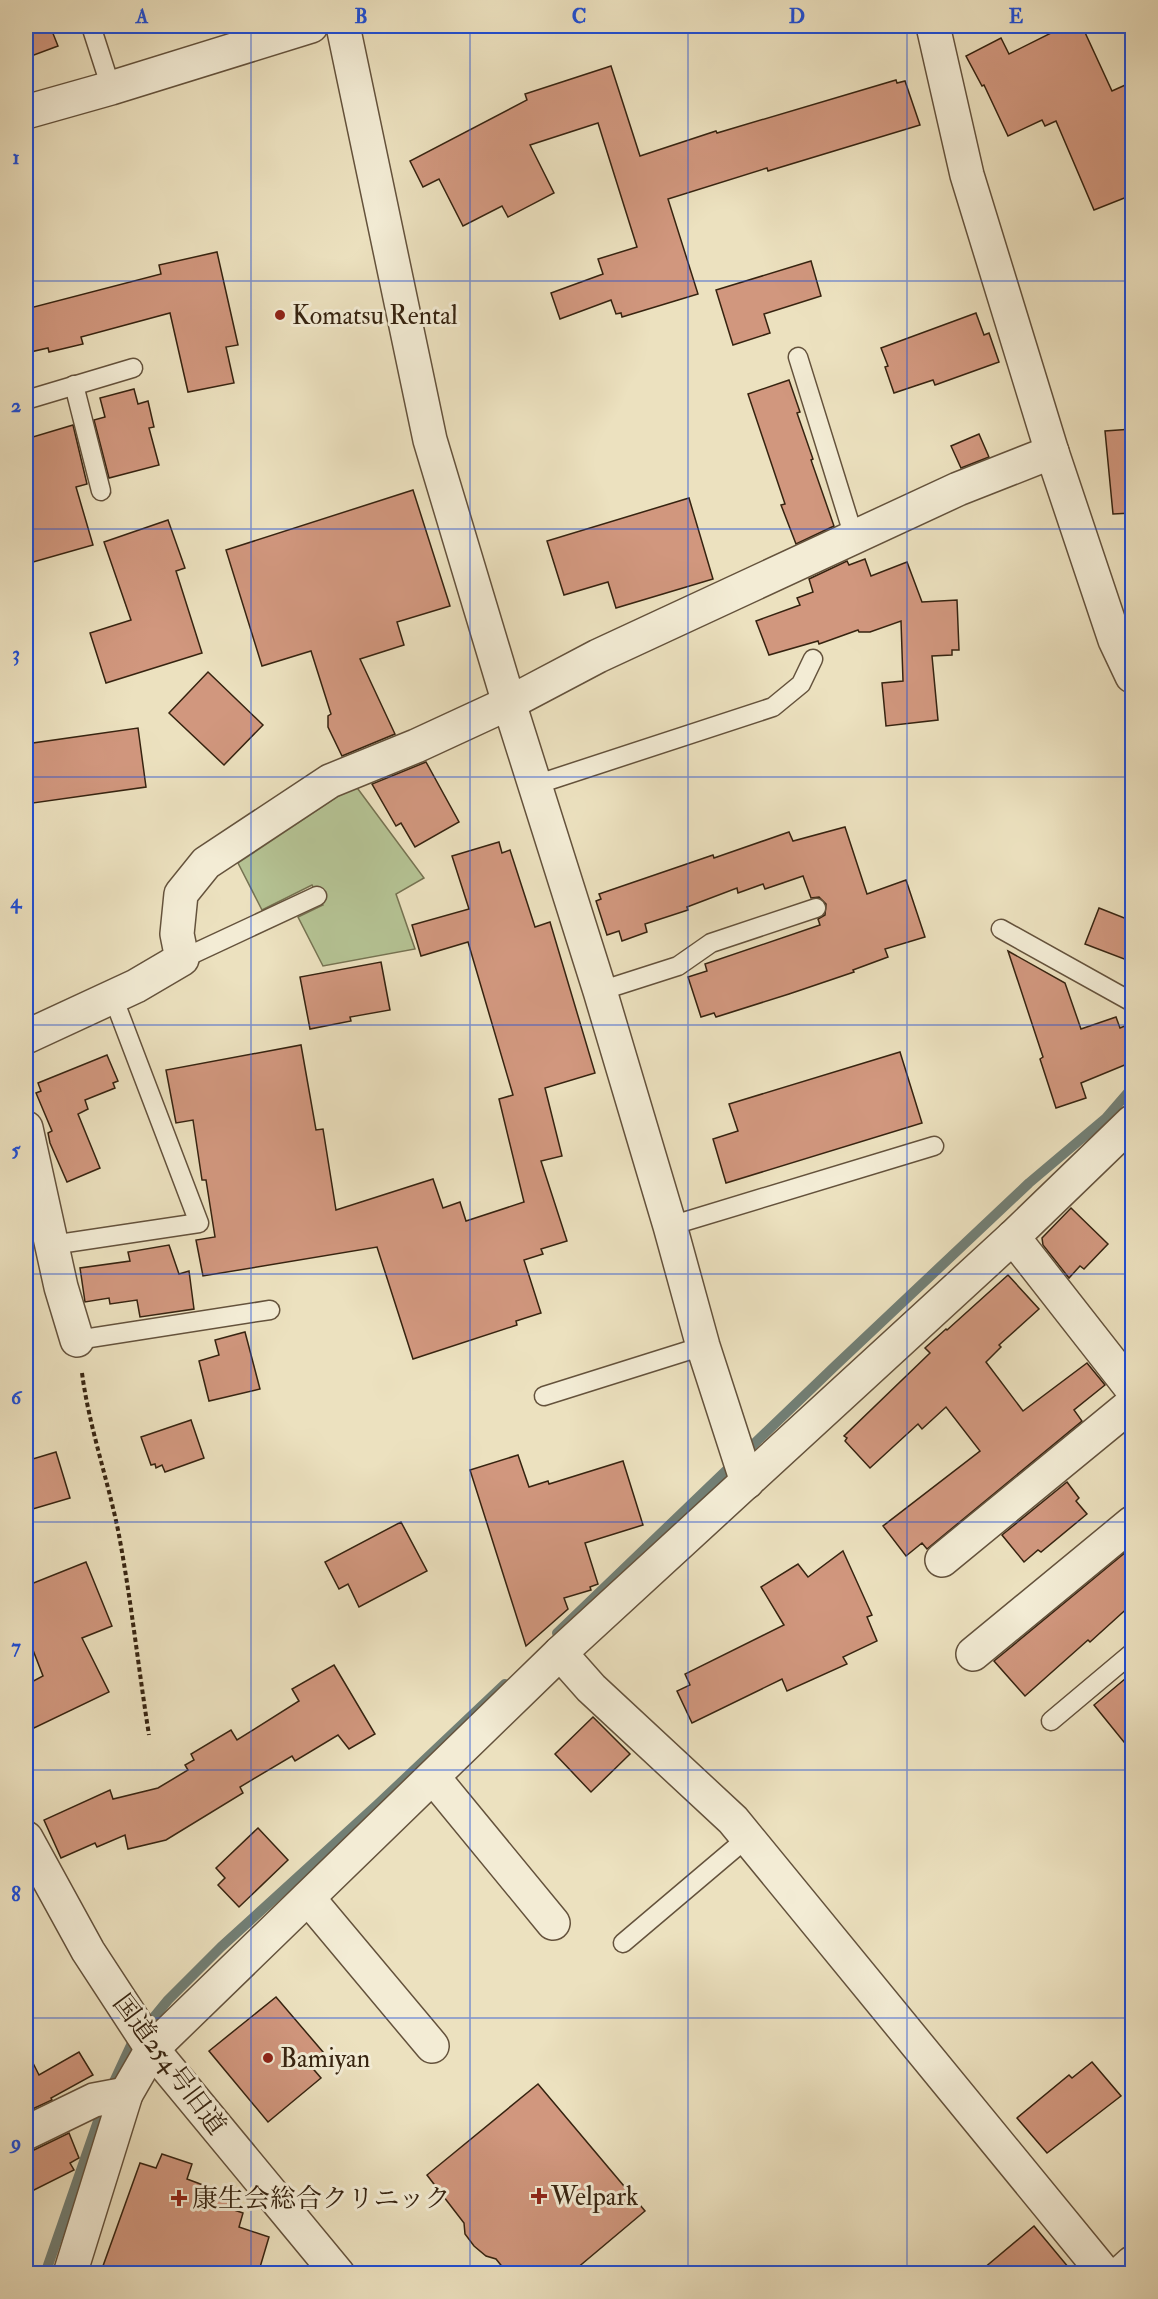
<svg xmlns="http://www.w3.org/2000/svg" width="1158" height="2299" viewBox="0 0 1158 2299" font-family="'IM FELL Double Pica','Noto Serif JP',serif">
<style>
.green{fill:#b5c394;stroke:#767352;stroke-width:1.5}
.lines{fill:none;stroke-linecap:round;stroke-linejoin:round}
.stream{stroke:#727f75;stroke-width:10}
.building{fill:#d1977e;stroke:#362310;stroke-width:1.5}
.service-casing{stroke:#64523c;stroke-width:21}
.minor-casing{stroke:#64523c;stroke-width:36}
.tertiary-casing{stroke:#64523c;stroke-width:36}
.path{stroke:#362310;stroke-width:4;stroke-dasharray:4.5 3;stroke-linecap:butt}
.service{stroke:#f3ecd5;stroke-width:18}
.minor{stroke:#f3ecd5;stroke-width:33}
.tertiary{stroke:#f3ecd5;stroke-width:33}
.grid{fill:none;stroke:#1d4ed8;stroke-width:1.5;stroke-opacity:0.55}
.poi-dot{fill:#8f2418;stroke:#f3ecd5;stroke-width:2}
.labels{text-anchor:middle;stroke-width:6;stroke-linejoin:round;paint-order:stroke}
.poi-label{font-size:26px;fill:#362310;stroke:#f3ecd5;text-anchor:start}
.street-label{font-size:26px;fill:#362310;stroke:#f3ecd5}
.neatline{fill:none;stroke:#1d4ed8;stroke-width:2}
.grid-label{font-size:20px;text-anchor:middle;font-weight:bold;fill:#1d4ed8}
</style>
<rect width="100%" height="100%" fill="#ece1bf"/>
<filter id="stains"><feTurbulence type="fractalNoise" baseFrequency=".00333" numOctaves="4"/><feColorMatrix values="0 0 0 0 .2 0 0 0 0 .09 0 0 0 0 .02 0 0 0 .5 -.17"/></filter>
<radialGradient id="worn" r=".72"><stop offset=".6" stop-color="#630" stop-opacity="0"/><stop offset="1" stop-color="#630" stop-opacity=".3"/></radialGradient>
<path class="green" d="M 355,785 L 424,878 L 396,894 L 415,949 L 323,966 L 298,917 L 323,905 L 312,885 L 262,910 L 238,863 Z"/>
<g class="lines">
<g class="stream">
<path d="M 557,1633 L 835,1366 L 1029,1183 L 1106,1118 L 1132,1088"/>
<path d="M 45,2274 L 105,2101 L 131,2045 L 168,2000 L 221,1947 L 377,1805 L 505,1684"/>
</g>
</g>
<g class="building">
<path d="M 26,26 L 50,26 L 58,46 L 26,58 Z"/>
<path d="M 1065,26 L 1082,26 L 1112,91 L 1132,82 L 1132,195 L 1094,210 L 1056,121 L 1045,126 L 1042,120 L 1008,136 L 984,85 L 982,86 L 966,56 L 1001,38 L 1009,54 Z"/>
<path d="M 611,66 L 640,156 L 716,131 L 717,133 L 896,80 L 897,83 L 905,81 L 920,125 L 768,171 L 767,168 L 668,199 L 698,294 L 622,317 L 621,313 L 616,314 L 611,300 L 560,319 L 551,293 L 603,274 L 598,259 L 637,247 L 598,123 L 530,145 L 554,193 L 508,217 L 502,206 L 463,226 L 439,179 L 423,187 L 410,161 L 527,100 L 525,94 Z"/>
<path d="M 217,252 L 238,345 L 226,347 L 234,383 L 188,392 L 170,313 L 81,337 L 83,344 L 49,352 L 48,348 L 26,353 L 26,309 L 161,274 L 159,265 Z"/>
<path d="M 811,261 L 821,296 L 764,314 L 770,333 L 733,345 L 716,290 Z"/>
<path d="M 976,313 L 984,335 L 989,333 L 999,362 L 935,385 L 933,380 L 894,393 L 885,367 L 888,366 L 881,348 Z"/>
<path d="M 789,380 L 800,412 L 797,413 L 813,459 L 811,460 L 834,526 L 796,544 L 781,505 L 785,504 L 748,394 Z"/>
<path d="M 134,389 L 138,404 L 148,401 L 154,427 L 149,428 L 159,465 L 109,478 L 94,420 L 105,417 L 100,398 Z"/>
<path d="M 73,425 L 87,484 L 76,487 L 93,545 L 26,564 L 26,439 Z"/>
<path d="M 1132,429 L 1132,513 L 1113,514 L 1105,431 Z"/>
<path d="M 979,434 L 989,457 L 961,468 L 951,446 Z"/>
<path d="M 413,490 L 450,606 L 397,622 L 404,645 L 360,659 L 395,734 L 342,756 L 328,727 L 328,716 L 331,714 L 311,651 L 262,666 L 226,550 Z"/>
<path d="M 689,498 L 713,579 L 616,608 L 608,582 L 564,595 L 547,541 Z"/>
<path d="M 168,520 L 185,568 L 176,571 L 202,653 L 106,683 L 90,633 L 131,620 L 104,542 Z"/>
<path d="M 865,559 L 871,576 L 907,562 L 922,602 L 957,600 L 959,650 L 952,650 L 952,655 L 932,656 L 938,720 L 886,726 L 882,683 L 903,681 L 901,621 L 870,632 L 859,632 L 858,630 L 819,644 L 818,641 L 769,655 L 756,621 L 800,605 L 797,598 L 813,592 L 809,579 L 847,561 L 849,565 Z"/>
<path d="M 208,672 L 263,725 L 224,765 L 169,713 Z"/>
<path d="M 138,728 L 146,787 L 26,804 L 26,744 Z"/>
<path d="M 426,762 L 459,822 L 415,847 L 401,823 L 396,826 L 372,784 Z"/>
<path d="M 845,827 L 867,894 L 906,880 L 925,937 L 885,949 L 888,957 L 853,970 L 854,972 L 789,994 L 716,1017 L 714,1013 L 701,1017 L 688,977 L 707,971 L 705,964 L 820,925 L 818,919 L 825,915 L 826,904 L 819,897 L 811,898 L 803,876 L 765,889 L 763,884 L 738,893 L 737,888 L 687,907 L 688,910 L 645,924 L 647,932 L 622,941 L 619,931 L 607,935 L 596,901 L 601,899 L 599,894 L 713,855 L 714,858 L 789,832 L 793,841 Z"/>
<path d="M 499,842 L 502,853 L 510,850 L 535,927 L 550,922 L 595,1073 L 545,1088 L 562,1156 L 541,1161 L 567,1241 L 541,1249 L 543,1254 L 524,1260 L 541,1313 L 516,1321 L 517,1325 L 413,1359 L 377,1247 L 203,1276 L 196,1240 L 215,1237 L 206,1180 L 202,1180 L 193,1120 L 176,1123 L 166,1070 L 301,1045 L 316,1130 L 323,1129 L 336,1210 L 433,1179 L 443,1208 L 460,1202 L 466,1221 L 524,1202 L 499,1099 L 513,1095 L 468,942 L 421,956 L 412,925 L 469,909 L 452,856 Z"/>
<path d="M 1099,908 L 1132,921 L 1132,962 L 1085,944 Z"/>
<path d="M 1008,951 L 1065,983 L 1081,1029 L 1116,1017 L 1120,1028 L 1132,1023 L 1132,1062 L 1081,1083 L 1086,1098 L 1056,1108 L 1040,1059 L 1043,1057 Z"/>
<path d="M 381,962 L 390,1010 L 350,1017 L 351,1021 L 310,1029 L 300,977 Z"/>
<path d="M 900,1052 L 922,1123 L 726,1183 L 713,1139 L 738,1131 L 729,1104 Z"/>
<path d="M 107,1055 L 118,1081 L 113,1083 L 115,1088 L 85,1100 L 88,1109 L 78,1114 L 100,1168 L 67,1182 L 50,1143 L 48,1133 L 52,1131 L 36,1093 L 41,1091 L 38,1083 Z"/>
<path d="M 1071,1208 L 1108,1244 L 1084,1269 L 1080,1266 L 1069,1278 L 1043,1245 L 1042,1238 Z"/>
<path d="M 169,1245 L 179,1274 L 189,1271 L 194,1309 L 140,1317 L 137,1300 L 110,1304 L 109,1298 L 85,1302 L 80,1268 L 130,1261 L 128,1252 Z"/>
<path d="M 1008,1275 L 1039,1309 L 999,1345 L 1001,1347 L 986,1362 L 1023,1411 L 1087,1363 L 1105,1385 L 1074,1410 L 1082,1421 L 927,1549 L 922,1543 L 906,1556 L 883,1526 L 980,1451 L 946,1407 L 922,1429 L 918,1424 L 870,1468 L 845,1441 L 847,1438 L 844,1436 L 930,1353 L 925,1348 L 946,1329 L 947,1330 Z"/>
<path d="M 245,1332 L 260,1389 L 209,1401 L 199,1361 L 219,1355 L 215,1340 Z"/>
<path d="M 191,1420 L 204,1458 L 165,1472 L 162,1465 L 156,1468 L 155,1464 L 151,1465 L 141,1437 Z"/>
<path d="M 56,1452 L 70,1498 L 26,1511 L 26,1461 Z"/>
<path d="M 518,1455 L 529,1487 L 548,1481 L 549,1484 L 623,1461 L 643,1525 L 585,1543 L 598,1584 L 590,1587 L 591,1590 L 564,1598 L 568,1609 L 526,1646 L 470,1470 Z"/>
<path d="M 1067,1482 L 1079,1498 L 1076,1501 L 1087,1514 L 1041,1552 L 1038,1550 L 1024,1562 L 1002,1535 Z"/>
<path d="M 401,1522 L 427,1571 L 359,1607 L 348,1584 L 339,1589 L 325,1562 Z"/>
<path d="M 1132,1547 L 1132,1604 L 1090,1642 L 1088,1640 L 1025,1696 L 994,1661 Z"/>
<path d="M 843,1551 L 872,1615 L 867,1617 L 877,1641 L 843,1657 L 847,1664 L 787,1691 L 782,1679 L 692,1723 L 677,1691 L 690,1685 L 685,1674 L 784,1625 L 761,1587 L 798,1564 L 808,1577 Z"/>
<path d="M 86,1562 L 112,1626 L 82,1638 L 109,1692 L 34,1728 L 26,1710 L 26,1685 L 43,1676 L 26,1632 L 26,1586 Z"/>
<path d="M 334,1665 L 375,1734 L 349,1749 L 338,1735 L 295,1761 L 292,1756 L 240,1787 L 243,1793 L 166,1840 L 128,1849 L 125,1835 L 97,1847 L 95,1843 L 61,1858 L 44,1820 L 110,1790 L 113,1799 L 158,1788 L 188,1770 L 185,1765 L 194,1760 L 191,1754 L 231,1730 L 237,1740 L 299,1701 L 292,1689 Z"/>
<path d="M 1132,1673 L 1132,1752 L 1094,1705 Z"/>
<path d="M 593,1717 L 630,1754 L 591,1792 L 555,1754 Z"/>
<path d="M 258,1828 L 288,1860 L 239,1907 L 218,1885 L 225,1878 L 216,1868 Z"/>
<path d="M 276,1997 L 323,2052 L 309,2064 L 321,2078 L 268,2122 L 209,2051 Z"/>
<path d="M 26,2049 L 39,2075 L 79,2052 L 93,2075 L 51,2098 L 52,2100 L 26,2112 Z"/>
<path d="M 1092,2062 L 1121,2096 L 1047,2153 L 1017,2118 L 1069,2075 L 1072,2078 Z"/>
<path d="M 538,2084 L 645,2211 L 570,2274 L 508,2274 L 496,2259 L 486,2256 L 474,2246 L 465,2234 L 464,2223 L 427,2175 Z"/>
<path d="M 69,2133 L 79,2158 L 70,2163 L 74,2170 L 26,2194 L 26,2152 L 34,2150 Z"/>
<path d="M 162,2154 L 192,2164 L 187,2179 L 203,2185 L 200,2192 L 232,2203 L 231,2209 L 243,2213 L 239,2227 L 269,2237 L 258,2274 L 118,2274 L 103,2266 L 140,2163 L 156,2168 Z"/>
<path d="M 1034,2226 L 1074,2274 L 977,2274 Z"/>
</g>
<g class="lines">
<defs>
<g id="service">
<path d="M 91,26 L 111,88"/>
<path d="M 798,357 L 854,537"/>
<path d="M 74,385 L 101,491"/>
<path d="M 26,400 L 133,368"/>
<path d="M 535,785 L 773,707 L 801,684 L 813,659"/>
<path d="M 1001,929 L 1132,1002"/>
<path d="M 182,959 L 317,896"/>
<path d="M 600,991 L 678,966 L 711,943 L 816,908"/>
<path d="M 670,1226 L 934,1146"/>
<path d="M 52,1245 L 199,1223 L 113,997"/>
<path d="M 77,1340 L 270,1310"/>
<path d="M 544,1396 L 703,1346"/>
<path d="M 1051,1721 L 1132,1653"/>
<path d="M 623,1943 L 747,1838"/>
</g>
<g id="minor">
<path d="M 343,26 L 430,440 L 509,703 L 600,991 L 670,1226 L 703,1346 L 747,1482"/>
<path d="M 933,26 L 967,175 L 1052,452 L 1115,640 L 1132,676"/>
<path d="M 26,112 L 111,88 L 311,26"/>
<path d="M 26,1037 L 136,986 L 182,959 L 177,934 L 181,894 L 206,863 L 330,781 L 416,746 L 509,703 L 598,656 L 958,489 L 1052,452"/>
<path d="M 26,1128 L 61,1287 L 77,1340"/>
<path d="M 1013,1237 L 1132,1389"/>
<path d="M 942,1560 L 1132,1404"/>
<path d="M 560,1653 L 591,1688 L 733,1820 L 1105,2274"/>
<path d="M 973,1654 L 1132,1523"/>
<path d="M 433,1777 L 553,1923"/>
<path d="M 308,1898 L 432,2046"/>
<path d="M 26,2133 L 94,2100 L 126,2094"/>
<path d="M 1120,2274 L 1132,2263"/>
</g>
<g id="tertiary">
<path d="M 26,1838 L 88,1951 L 152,2049 L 338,2274"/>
<path d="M 70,2274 L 126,2094 L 152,2049 L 560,1653 L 1013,1237 L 1132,1122"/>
</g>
</defs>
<use href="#service" class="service-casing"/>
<use href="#minor" class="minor-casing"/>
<use href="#tertiary" class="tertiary-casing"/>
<path class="path" d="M 82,1373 C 89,1426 107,1477 118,1530 C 131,1598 138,1666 149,1735"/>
<use href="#service" class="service"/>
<use href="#minor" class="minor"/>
<use href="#tertiary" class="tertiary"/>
</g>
<path class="grid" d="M 251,26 L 251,2274M 470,26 L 470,2274M 688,26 L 688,2274M 907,26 L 907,2274M 26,281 L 1132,281M 26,529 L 1132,529M 26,777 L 1132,777M 26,1025 L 1132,1025M 26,1274 L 1132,1274M 26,1522 L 1132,1522M 26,1770 L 1132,1770M 26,2018 L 1132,2018"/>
<g class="poi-dot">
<circle cx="280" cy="315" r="6"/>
<circle cx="268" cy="2058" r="6"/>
<path d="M536 2187h6v6h6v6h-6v6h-6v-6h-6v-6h6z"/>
<path d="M176 2189h6v6h6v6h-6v6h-6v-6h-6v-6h6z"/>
</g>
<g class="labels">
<g class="poi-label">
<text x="292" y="324">Komatsu Rental</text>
<text x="280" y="2067">Bamiyan</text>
<text x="551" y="2205">Welpark</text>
<text x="192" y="2207">康生会総合クリニック</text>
</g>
<g class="street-label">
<text transform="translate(170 2064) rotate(53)" y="9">国道254号旧道</text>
</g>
</g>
<rect width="1158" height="2299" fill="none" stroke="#ece1bf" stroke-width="66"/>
<rect x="33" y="33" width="1092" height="2233" class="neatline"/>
<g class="grid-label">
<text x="142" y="23">A</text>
<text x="361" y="23">B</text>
<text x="579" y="23">C</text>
<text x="797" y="23">D</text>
<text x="1016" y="23">E</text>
<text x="16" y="164">1</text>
<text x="16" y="412">2</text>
<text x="16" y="660">3</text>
<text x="16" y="908">4</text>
<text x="16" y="1156">5</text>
<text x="16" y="1404">6</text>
<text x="16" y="1653">7</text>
<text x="16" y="1901">8</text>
<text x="16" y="2149">9</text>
</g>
<rect width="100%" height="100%" filter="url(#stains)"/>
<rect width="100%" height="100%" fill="url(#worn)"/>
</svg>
